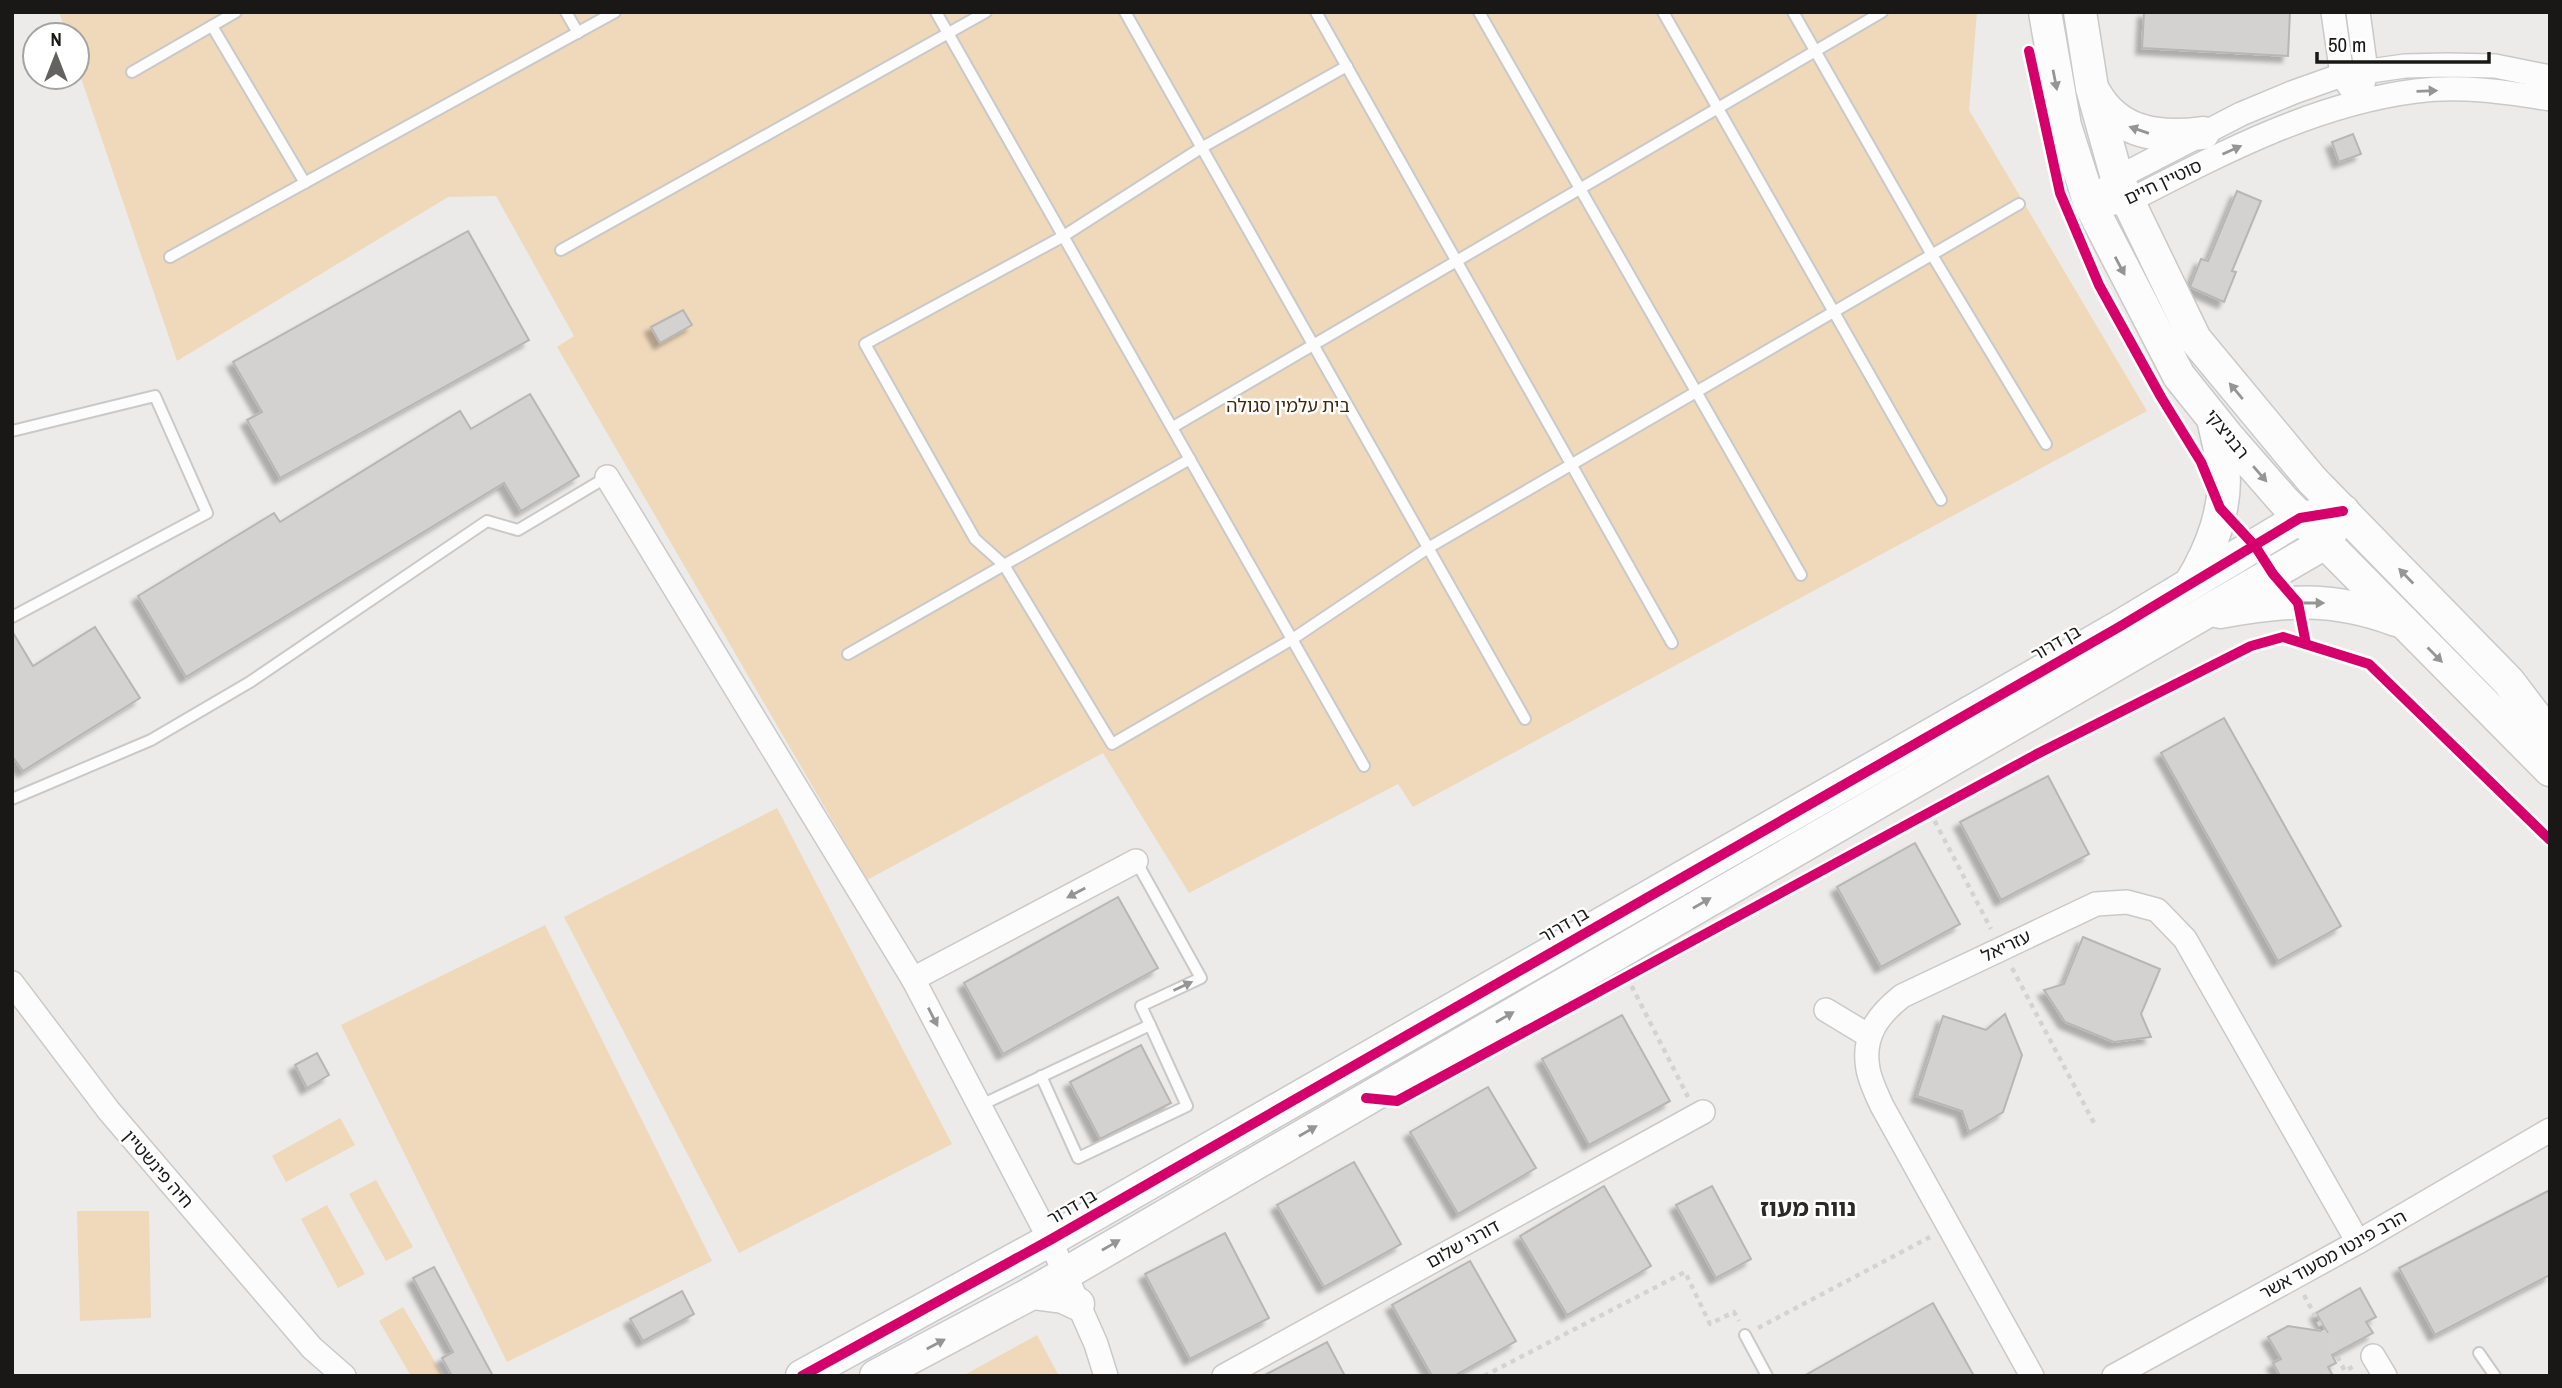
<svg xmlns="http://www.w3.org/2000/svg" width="2562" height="1388" viewBox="0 0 2562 1388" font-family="'Archivo Narrow','Noto Sans Hebrew',sans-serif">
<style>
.green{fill:#f0d8bb}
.building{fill:#d3d2d1;stroke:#b6b6b4;stroke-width:2;filter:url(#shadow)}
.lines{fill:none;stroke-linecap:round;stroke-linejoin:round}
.lane-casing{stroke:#cac9c9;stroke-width:14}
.street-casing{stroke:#cac9c9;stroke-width:26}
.secondary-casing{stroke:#cac9c9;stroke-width:35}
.path{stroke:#d4d3d3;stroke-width:4.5;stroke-dasharray:5 5;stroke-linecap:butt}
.lane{stroke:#fcfcfc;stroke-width:10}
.street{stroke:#fcfcfc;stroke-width:23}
.secondary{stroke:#fcfcfc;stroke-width:32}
.cycleway-casing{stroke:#fff;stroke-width:15}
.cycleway{stroke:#d6006c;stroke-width:10}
.oneway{fill:#969595}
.labels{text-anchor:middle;stroke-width:5;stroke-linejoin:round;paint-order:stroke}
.street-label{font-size:18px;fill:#191817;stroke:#fff}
.park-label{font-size:18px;fill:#3c290e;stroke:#fff}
.district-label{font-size:24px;font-weight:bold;fill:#2c2a28;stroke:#fff}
</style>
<defs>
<filter id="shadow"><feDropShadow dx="-6" dy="6" stdDeviation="2" flood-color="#0004"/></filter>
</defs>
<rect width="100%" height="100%" fill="#ecebe9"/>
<g class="green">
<path d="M 59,12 L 1977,12 L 1969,110 L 2147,411 L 1413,807 L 1398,784 L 1189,893 L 1103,753 L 867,880 L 557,347 L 574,336 L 496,196 L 448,197 L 177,361 L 77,66 L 77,35 L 67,35 Z"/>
<path d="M 777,808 L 952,1144 L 739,1253 L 564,917 Z"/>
<path d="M 545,925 L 712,1261 L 507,1362 L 341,1025 Z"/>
<path d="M 340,1118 L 355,1145 L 286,1182 L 272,1156 Z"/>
<path d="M 376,1180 L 413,1247 L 386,1261 L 349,1194 Z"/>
<path d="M 327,1205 L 365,1274 L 338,1288 L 301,1219 Z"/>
<path d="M 77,1211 L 149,1211 L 151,1318 L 80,1321 Z"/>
<path d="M 403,1307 L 442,1374 L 439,1376 L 411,1376 L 379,1321 Z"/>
<path d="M 1037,1335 L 1059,1376 L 963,1376 L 968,1373 Z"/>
</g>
<g class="building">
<path d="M 2144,12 L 2290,12 L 2288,56 L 2142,48 Z"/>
<path d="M 2353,134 L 2361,154 L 2339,162 L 2332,142 Z"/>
<path d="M 2237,191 L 2261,201 L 2232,271 L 2236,272 L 2224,302 L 2190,287 L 2201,259 L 2208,261 Z"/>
<path d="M 468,231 L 529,340 L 280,478 L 247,420 L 262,412 L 233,362 Z"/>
<path d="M 683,310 L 692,325 L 660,343 L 651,327 Z"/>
<path d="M 530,394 L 579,476 L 521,511 L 504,483 L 186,677 L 138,596 L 274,513 L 280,522 L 460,411 L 471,429 Z"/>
<path d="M 95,627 L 140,698 L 23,771 L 12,756 L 12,631 L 33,666 Z"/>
<path d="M 2224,718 L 2341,926 L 2278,961 L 2161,753 Z"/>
<path d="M 2048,776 L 2089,854 L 2001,900 L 1960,822 Z"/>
<path d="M 1915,843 L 1960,924 L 1881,967 L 1837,887 Z"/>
<path d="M 1118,897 L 1158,968 L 1003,1054 L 964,983 Z"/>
<path d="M 2083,937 L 2160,969 L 2141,1014 L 2151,1037 L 2114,1042 L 2065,1022 L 2044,990 L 2064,984 Z"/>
<path d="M 2005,1014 L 2022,1055 L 2003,1112 L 1969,1132 L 1962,1111 L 1917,1096 L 1943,1016 L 1986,1030 Z"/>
<path d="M 1622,1015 L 1670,1101 L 1589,1145 L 1542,1059 Z"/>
<path d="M 1141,1045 L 1171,1103 L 1100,1139 L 1070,1082 Z"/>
<path d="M 317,1053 L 329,1075 L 307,1088 L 295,1065 Z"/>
<path d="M 1488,1087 L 1536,1168 L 1458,1214 L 1410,1132 Z"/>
<path d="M 1354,1162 L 1401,1244 L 1324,1287 L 1277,1205 Z"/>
<path d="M 1604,1186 L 1651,1266 L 1567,1315 L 1520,1236 Z"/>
<path d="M 1712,1186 L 1751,1259 L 1716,1278 L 1676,1205 Z"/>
<path d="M 2550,1190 L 2550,1275 L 2435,1335 L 2399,1268 Z"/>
<path d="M 1225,1233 L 1269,1318 L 1190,1359 L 1145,1274 Z"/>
<path d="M 1470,1261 L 1516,1341 L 1454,1376 L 1432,1376 L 1392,1305 Z"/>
<path d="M 434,1267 L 474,1341 L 493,1376 L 452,1376 L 442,1358 L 453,1352 L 413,1278 Z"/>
<path d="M 2360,1288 L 2376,1317 L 2366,1322 L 2373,1333 L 2332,1355 L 2336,1363 L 2328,1367 L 2333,1376 L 2280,1376 L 2273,1363 L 2281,1359 L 2268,1337 L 2288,1326 L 2327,1332 L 2316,1313 Z"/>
<path d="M 682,1291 L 694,1314 L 643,1341 L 630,1319 Z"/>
<path d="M 1933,1303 L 1974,1376 L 1804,1376 Z"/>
<path d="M 1327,1342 L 1345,1376 L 1263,1376 Z"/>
</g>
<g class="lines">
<defs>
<g id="lane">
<path d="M 566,12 L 578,33"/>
<path d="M 936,12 L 1364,766"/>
<path d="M 1125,12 L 1525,719"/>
<path d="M 1316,12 L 1672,643"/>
<path d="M 1479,12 L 1801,575"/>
<path d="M 1663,12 L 1941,500"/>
<path d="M 1793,12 L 1932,255 L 2046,444"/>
<path d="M 212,26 L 305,183"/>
<path d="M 1347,66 L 1201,148 L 1062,237 L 865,344 L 975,539 L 1004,565 L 1112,744 L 1291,640 L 1428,548 L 2019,204"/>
<path d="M 132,72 L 236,12"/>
<path d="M 561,250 L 986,12"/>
<path d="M 170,257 L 615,12"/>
<path d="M 1173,427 L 1882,12"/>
<path d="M 12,431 L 155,396 L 207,513 L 12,617"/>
<path d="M 848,654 L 1190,459"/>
<path d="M 12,799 L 151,740 L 250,682 L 487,521 L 518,530 L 607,477"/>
<path d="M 1136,861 L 1201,978 L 1141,1006 L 1150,1025"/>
<path d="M 979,1106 L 1150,1025 L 1187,1106 L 1078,1158 L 1041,1076"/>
<path d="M 1745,1335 L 1767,1376"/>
<path d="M 2479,1353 L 2495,1376"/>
</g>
<g id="street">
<path d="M 2333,12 L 2342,75 L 2350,87"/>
<path d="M 2358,12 L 2366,71 L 2363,84"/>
<path d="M 2114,203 L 2127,202 C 2218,155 2313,104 2416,91 C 2461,85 2506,92 2550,99"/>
<path d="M 2090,204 L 2117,178 L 2241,114 L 2294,92 L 2342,75 L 2405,66 L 2447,65 L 2495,66 L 2550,77"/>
<path d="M 607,477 L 913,979"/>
<path d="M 12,983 L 109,1111 L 312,1348 L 344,1376"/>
<path d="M 1826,1010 L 1869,1036"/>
<path d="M 2373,1356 L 2385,1376"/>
<path d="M 1106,1376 L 1096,1344 L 1050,1240 L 913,979 L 1136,861"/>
<path d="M 1224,1376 L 1703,1112"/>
<path d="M 2032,1376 L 1882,1106 C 1877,1095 1870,1081 1868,1069 C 1862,1036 1878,1015 1902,996 L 2096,904 L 2127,902 L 2157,910 L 2185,939 L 2358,1242"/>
<path d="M 2114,1376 L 2358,1242 L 2550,1130"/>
</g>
<g id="secondary">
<path d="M 2045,12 L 2065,126 L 2090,204 L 2179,376 L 2228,437 L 2283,500 L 2550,770"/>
<path d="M 2080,12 L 2092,88 L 2117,178 L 2195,339 L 2312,480 L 2509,682 L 2550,736"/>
<path d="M 2095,93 C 2118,134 2160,139 2203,133"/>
<path d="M 2190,584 C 2211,550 2228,507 2223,466 C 2221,452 2217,437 2214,423"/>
<path d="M 2220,612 C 2287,600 2332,596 2396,620"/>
<path d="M 1032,1293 L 1063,1297 L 1078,1304"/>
<path d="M 802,1376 L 1050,1240 L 2119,627 L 2300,518 L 2343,511"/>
<path d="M 876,1376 L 1032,1293 L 2325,543 L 2343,511"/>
</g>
</defs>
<use href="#lane" class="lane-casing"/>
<use href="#street" class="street-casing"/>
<use href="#secondary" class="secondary-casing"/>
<g class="path">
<path d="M 1930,812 L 1991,929"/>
<path d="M 2012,968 L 2094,1123"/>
<path d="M 1627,977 L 1688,1097"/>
<path d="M 2304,1295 L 2345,1371 L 2354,1366"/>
<path d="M 1758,1328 L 1930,1237"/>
<path d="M 1484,1376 L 1685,1272 L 1710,1324 L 1734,1312 L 1739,1321"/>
</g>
<use href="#lane" class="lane"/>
<use href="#street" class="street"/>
<use href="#secondary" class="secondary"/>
<defs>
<g id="cycleway">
<path d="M 2029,51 L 2060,193 L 2099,285 L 2161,397 L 2201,462 L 2220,508 L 2255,546 L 2273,574 L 2298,603 L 2306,644"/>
<path d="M 1366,1098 L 1397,1101 L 2037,754 L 2251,646 L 2283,637 L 2369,664 L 2550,840"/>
<path d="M 802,1376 L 1050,1240 L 2119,627 L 2300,518 L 2343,511"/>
</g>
</defs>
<use href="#cycleway" class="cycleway-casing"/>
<use href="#cycleway" class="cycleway"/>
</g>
<defs><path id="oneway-solid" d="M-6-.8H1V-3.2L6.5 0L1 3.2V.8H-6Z" transform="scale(1.75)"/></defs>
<g class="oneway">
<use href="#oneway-solid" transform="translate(2055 80) rotate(79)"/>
<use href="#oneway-solid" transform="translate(2427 91) rotate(-2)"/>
<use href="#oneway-solid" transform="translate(2139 130) rotate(-161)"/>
<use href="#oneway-solid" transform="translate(2232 150) rotate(-24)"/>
<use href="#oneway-solid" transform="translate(2120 266) rotate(62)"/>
<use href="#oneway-solid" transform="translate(2236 391) rotate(-130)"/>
<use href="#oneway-solid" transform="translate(2260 474) rotate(49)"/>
<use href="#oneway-solid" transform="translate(2406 576) rotate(-134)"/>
<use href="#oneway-solid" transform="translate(2314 603)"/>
<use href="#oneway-solid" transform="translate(2435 655) rotate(45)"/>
<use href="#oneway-solid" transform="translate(1076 893) rotate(152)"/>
<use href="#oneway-solid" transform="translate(1702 903) rotate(-30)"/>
<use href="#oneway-solid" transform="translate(1183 986) rotate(-25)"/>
<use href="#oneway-solid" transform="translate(933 1017) rotate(63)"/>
<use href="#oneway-solid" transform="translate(1505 1017) rotate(-30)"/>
<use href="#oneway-solid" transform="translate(1308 1131) rotate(-30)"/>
<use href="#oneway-solid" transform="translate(1111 1245) rotate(-30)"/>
<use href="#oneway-solid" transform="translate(936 1344) rotate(-28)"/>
</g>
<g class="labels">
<g class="street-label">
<text transform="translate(2163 182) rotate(-25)" y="6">סוטיין חיים</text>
<text transform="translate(2227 434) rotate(51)" y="6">רבניצקי</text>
<text transform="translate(2056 643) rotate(-30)" y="6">בן דרור</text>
<text transform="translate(1564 925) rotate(-30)" y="6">בן דרור</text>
<text transform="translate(2006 946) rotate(-25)" y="6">עזריאל</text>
<text transform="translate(158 1169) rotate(49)" y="6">חיה פינשטיין</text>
<text transform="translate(1072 1207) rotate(-30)" y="6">בן דרור</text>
<text transform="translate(1463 1244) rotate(-29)" y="6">דורני שלום</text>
<text transform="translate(2333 1255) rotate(-29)" y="6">הרב פינטו מסעוד אשר</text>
</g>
<g class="park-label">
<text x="1288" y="412">בית עלמין סגולה</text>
</g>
<g class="district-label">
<text x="1808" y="1216">נווה מעוז</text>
</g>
</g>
<rect width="2562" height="1388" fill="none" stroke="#191817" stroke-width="28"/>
<g transform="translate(56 56)"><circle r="33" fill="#ffffff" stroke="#a3a3a2" stroke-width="2"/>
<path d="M0-5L12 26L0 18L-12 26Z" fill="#636260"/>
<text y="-10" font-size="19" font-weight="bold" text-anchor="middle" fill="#191817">N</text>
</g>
<path d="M2317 52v10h172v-10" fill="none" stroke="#191817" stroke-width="3.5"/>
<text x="2328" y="52" font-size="21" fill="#191817" stroke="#ffffff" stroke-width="5" paint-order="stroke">50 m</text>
</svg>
